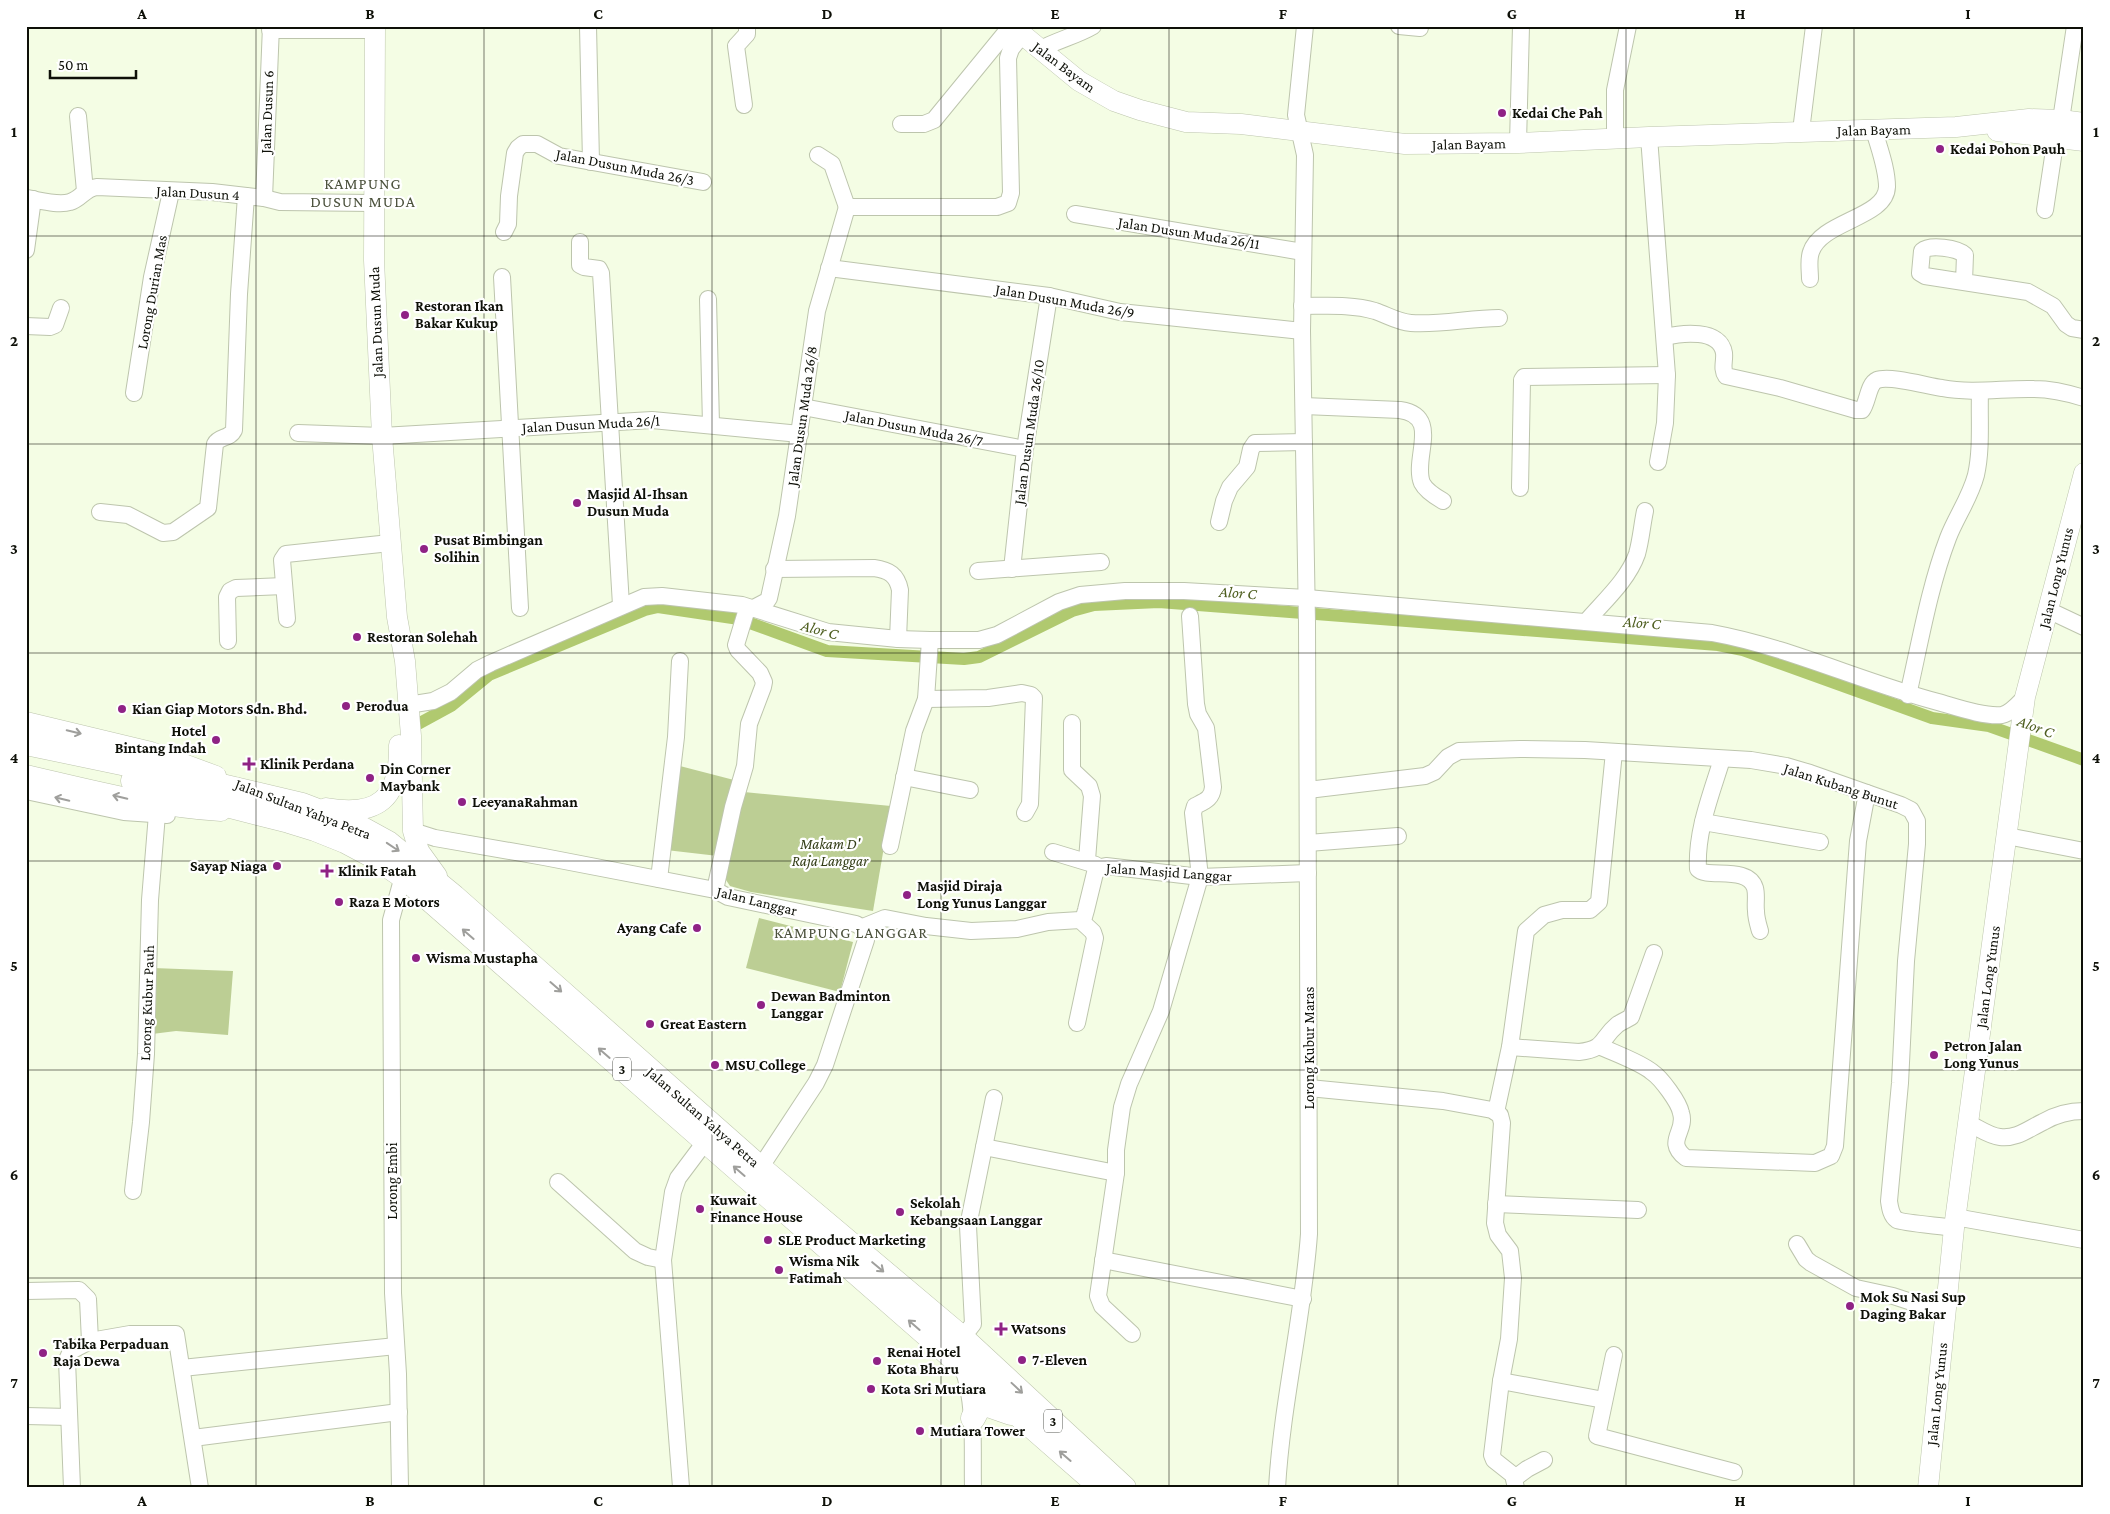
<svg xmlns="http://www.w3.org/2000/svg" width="2110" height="1514" viewBox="0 0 2110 1514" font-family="'Crimson Pro',serif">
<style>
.green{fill:#bcce94}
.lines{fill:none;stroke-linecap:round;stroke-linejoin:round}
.canal{stroke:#b0c96f;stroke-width:12}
.minor-casing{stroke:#bdc5ad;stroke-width:18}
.major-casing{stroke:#bdc5ad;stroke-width:21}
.highway-casing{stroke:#bdc5ad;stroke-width:25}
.minor{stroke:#fff;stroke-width:16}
.major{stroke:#fff;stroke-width:20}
.highway{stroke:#fff;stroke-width:24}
.oneway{stroke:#9f9f9c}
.grid{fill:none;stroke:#0e1008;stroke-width:1;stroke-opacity:0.55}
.poi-dot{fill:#8f2285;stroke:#fff;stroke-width:2}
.labels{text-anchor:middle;stroke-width:4.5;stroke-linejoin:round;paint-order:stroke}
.shield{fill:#fff;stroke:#565852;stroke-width:1}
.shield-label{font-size:14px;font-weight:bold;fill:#0e1008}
.street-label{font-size:15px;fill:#0e1008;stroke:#fff}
.poi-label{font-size:15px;font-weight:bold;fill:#0e1008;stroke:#fff;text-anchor:start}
.park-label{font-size:15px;font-style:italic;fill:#333d17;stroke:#fff}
.neighbourhood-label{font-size:16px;letter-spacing:1px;fill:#4c523d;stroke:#fff}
.water-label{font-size:16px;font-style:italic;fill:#4d5d1e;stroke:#fff}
.neatline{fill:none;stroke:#0e1008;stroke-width:2}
.grid-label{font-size:16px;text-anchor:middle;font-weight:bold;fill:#0e1008}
</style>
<rect width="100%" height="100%" fill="#f4fde4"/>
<g class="green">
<path d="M 676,765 L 734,780 L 718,856 L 666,850 Z"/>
<path d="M 744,792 L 891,806 L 873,911 L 751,892 L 730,886 L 722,874 Z"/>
<path d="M 759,918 L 853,942 L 840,992 L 746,968 Z"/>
<path d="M 153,968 L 233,971 L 228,1035 L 176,1031 L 152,1034 Z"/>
</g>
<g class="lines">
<path class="canal" d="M 418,724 L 451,706 L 489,675 L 645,610 L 658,607 L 739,619 L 827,651 L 964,659 L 979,657 L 1072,611 L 1094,605 L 1159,602 L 1718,645 L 1743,650 L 1932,718 L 1989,726 L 2084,760"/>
<defs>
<g id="minor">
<path d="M 588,26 L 591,162"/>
<path d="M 1399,26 L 1420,28"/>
<path d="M 270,30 L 375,30"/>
<path d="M 1039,50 C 1057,40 1076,36 1093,26"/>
<path d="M 744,105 L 736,46 L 747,34 L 747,26"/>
<path d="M 78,116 L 85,191"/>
<path d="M 2061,120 L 2075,26"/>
<path d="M 901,124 L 924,124 L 934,120 L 1011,26"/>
<path d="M 1801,131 L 1814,26"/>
<path d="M 1649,137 L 1667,375 L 1665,423 L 1658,462"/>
<path d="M 1615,138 L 1615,90 L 1628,26"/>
<path d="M 1518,143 L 1521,26"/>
<path d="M 818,155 L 832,164 L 847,207"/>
<path d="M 26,198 C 39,200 58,206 70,202 C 81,199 85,188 97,187 L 212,192 L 264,198 L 280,202 L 373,203"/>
<path d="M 264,198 L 271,26"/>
<path d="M 847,207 L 997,207 L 1008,203 L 1011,193 L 1008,58 L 1011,49 L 1022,35"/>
<path d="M 2045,210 L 2056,137"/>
<path d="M 1075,214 L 1303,252"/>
<path d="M 504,232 L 508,224 L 509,196 L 515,153 L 518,148 L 523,144 L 537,144 L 559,156 L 703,182"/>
<path d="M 580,242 L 580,265 L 584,267 L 599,269 L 601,273 L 621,605"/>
<path d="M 26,250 L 33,199"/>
<path d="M 829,268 L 1049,296 L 1120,312 L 1302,331"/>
<path d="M 502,277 L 520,608"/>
<path d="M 1810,279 C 1810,270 1808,260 1811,252 C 1821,221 1886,218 1887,187 C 1887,168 1879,148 1874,130"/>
<path d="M 1964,282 L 1965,255 C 1957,248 1930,244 1922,251 L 1920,273 L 1925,276 L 2028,292 L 2053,306 L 2066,324 L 2072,328 L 2084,330"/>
<path d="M 708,299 L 711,425"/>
<path d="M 1302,306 C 1326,306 1352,304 1375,311 C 1387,315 1398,322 1411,323 C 1441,325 1470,318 1499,318"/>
<path d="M 26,326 L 50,327 L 55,325 L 61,308"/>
<path d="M 1665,337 C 1681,333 1720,328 1724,353 C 1725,361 1721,369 1726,376 L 1780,388 L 1856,410 L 1862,410 C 1868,402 1868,384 1877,380 C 1890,375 1927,386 1942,388 C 1973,394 2004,388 2034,389 C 2051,389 2068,393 2084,398"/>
<path d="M 134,393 L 152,277 L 171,192"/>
<path d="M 1304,406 L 1400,410 C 1442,416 1412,458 1422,483 C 1426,491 1436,497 1443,501"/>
<path d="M 803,407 L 1025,449"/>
<path d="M 298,433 L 382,436 L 652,420 L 800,434"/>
<path d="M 1520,488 L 1522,380 L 1524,377 L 1667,375"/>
<path d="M 100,512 L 128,515 L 163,533 L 173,532 L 208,508 L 215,444 C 219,436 230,439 234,430 L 239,294 L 246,196"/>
<path d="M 1219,522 L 1224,501 L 1230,487 L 1247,467 L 1251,449 L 1255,443 L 1304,442"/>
<path d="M 774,569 L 874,568 C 889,570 897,575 900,590 L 898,639"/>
<path d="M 1012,569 L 1025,449 L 1049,296"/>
<path d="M 978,571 L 1101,562"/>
<path d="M 2048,610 L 2084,627"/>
<path d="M 287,619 L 282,560 L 286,554 L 390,543"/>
<path d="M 1586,622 C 1604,601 1628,580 1637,554 C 1641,540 1642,525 1645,511"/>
<path d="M 228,641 L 227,597 L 230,591 L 236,588 L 284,586"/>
<path d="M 1908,695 C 1920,643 1929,588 1948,538 C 1956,517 1970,498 1976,475 C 1982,448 1979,419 1980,391"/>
<path d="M 926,699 L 988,698 L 1022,693 L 1031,695 L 1034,698 L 1030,804 L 1025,813"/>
<path d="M 408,705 L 433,701 L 451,692 L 477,670 L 491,663 L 644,597 L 662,596 L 742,605 L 828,632 L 898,639 L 930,640 L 979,640 L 997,635 L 1059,602 L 1080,595 L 1125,591 L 1184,591 L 1307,598 L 1712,633 C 1789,647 1862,682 1938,702 C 1956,707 1984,717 2002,715 C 2011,713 2019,703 2025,697"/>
<path d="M 1072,723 L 1072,770 L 1089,786 L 1092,796 L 1087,860"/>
<path d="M 1722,759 C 1711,795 1696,831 1698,869 C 1707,879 1748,865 1755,888 C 1757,895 1755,904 1756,911 C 1756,918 1758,924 1760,931"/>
<path d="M 904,777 L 970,790"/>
<path d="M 1308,790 L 1425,776 L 1434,772 L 1448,757 L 1459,751 L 1520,749 L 1585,750 L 1751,760 L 1786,766 L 1810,773 L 1901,805 L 1911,810 L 1917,821 L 1917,844 L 1906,961 L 1900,1083 L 1889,1201 C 1890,1208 1891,1216 1897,1220 C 1903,1223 1943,1226 1954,1228"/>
<path d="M 26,791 L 124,812 L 167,815"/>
<path d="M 1703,822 L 1820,842"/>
<path d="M 413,831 L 435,838 L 544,857 L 715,890 L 728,897 L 856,924 L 866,930 L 866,940 L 825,1065 L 816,1083 L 760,1168"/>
<path d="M 2007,836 L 2084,851"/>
<path d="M 1308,843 L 1398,836"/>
<path d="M 890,846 L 914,731 L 926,699 L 930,640"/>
<path d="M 1053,852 L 1096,865"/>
<path d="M 659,879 L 676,737 L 680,661"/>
<path d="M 715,890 L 733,807 L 745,766 L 749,724 L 763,687 L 764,682 L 760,673 L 738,650 L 736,645 L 746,612 L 767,601 L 769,598 L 787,516 L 817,311 L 847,207"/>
<path d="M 863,927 L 885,918 L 926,926 L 971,931 L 1017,929 L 1048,922 L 1080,920 L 1084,917 L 1086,910 L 1095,873 L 1101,867 L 1106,866 L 1200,877 L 1308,873"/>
<path d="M 1077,1023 L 1095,938 L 1093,932 L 1080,920"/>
<path d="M 1599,1046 C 1614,1053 1640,1062 1652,1072 C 1661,1078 1679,1102 1681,1113 C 1687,1132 1664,1141 1686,1158 L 1815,1163 L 1831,1156 L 1835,1146 L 1858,841 L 1867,793"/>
<path d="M 1510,1047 L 1579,1052 C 1606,1049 1600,1039 1617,1025 C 1621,1022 1626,1020 1631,1017 L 1654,953"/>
<path d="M 1309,1088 L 1443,1101 L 1492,1110 L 1500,1115 L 1502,1123 L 1495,1223 L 1498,1235 L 1510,1251 L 1513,1278 L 1509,1339 L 1501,1381 L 1492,1455 L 1494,1460 L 1513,1475 L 1516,1488"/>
<path d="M 1496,1112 L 1510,1047 L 1526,931 L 1544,915 L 1562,910 L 1590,910 L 1599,902 L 1614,752"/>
<path d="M 1968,1123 C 1977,1127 1989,1136 2000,1137 C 2017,1139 2028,1129 2043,1122 C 2055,1115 2069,1111 2084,1111"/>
<path d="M 984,1147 L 1116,1173"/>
<path d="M 558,1182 L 635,1251 L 648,1257 L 663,1260"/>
<path d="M 133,1191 L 141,1122 L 146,1054 L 150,900 L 157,814"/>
<path d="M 1496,1204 L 1638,1210"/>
<path d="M 1955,1217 L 2084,1240"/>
<path d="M 1797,1244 L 1806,1259 L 1811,1263 L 1856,1288 L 1893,1296 L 1945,1313"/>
<path d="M 1103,1260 L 1303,1299"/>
<path d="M 26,1291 L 79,1290 L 88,1299 L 90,1341 L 71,1351 L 67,1360 L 72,1488"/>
<path d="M 1132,1334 L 1102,1306 L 1098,1296 L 1116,1173 L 1116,1150 L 1122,1107 L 1129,1084 L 1161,1011 L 1200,877 L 1193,813 L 1195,806 C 1205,801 1212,799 1213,787 L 1206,728 L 1198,714 L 1196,704 L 1190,616"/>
<path d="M 962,1338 L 973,1324 L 968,1226 L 994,1098"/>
<path d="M 90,1341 L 130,1334 L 176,1334 L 200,1488"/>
<path d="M 1614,1355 L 1597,1436 L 1734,1472"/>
<path d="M 182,1368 L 396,1346"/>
<path d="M 963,1368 C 976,1407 972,1447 973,1488"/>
<path d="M 1501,1381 L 1604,1400"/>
<path d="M 26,1416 L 69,1417"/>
<path d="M 193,1438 L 399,1412"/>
<path d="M 1515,1478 L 1527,1469 L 1544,1460"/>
<path d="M 681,1487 L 663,1260 L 673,1192 L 678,1178 L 705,1142"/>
<path d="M 400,1488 L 398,1374 L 393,1293 L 391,920 L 403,876"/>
<path d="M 1277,1488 C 1282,1402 1303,1319 1309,1234 L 1307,623 L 1302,331 L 1305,155 L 1296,115 L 1305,26"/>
</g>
<g id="major">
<path d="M 375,26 L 374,260 L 382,436 L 397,617 L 405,661 L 411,736 L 413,831 L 419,851 L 437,876"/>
<path d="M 1012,26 L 1079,81 L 1114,101 L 1140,110 L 1186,122 L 1241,124 L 1405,144 L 1518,143 L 1649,137 L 1956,127 L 2029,119 L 2061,120 L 2084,123"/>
<path d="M 1997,131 L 2084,141"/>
<path d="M 26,722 L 151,752 L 216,776"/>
<path d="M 26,775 C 91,790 155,807 221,811"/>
<path d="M 326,808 C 378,817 400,799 399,745"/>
<path d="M 1928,1488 L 1954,1228 L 2025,697 L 2084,473"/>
</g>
<g id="highway">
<path d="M 26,743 L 141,767 L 302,805 L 357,826 L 388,843 L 454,897 L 760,1168 L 962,1338 L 1124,1488"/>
<path d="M 133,781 L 289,821 L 315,829 L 345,841 L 375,857 L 403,876 L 1100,1486"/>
<path d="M 973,1418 L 979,1407 L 985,1404 L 1011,1413"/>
</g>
</defs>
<use href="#minor" class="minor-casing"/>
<use href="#major" class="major-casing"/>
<use href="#highway" class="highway-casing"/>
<use href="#minor" class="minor"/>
<use href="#major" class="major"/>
<use href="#highway" class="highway"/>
</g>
<defs><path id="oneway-shaft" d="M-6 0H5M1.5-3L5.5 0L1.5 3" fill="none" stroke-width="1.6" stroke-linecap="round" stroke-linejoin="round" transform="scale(1.25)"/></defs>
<g class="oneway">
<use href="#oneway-shaft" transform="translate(74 732) rotate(13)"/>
<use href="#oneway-shaft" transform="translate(120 797) rotate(-167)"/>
<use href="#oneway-shaft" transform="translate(62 799) rotate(-167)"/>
<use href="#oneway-shaft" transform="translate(393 847) rotate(34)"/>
<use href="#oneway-shaft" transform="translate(468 934) rotate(-139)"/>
<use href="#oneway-shaft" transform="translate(556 987) rotate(41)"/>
<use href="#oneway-shaft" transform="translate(604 1053) rotate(-139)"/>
<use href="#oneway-shaft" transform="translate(739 1171) rotate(-139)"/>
<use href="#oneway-shaft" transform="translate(878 1267) rotate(40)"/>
<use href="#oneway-shaft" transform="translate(914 1325) rotate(-139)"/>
<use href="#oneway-shaft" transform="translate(1017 1388) rotate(43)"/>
<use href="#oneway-shaft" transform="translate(1065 1456) rotate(-139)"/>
</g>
<path class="grid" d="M 256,26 L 256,1488M 484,26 L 484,1488M 712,26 L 712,1488M 941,26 L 941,1488M 1169,26 L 1169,1488M 1398,26 L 1398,1488M 1626,26 L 1626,1488M 1854,26 L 1854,1488M 26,236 L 2084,236M 26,444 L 2084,444M 26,653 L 2084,653M 26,861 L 2084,861M 26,1070 L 2084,1070M 26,1278 L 2084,1278"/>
<g class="poi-dot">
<circle cx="1502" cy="113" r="5"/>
<circle cx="1940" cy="149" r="5"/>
<circle cx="405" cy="315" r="5"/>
<circle cx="577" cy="503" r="5"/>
<circle cx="424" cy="549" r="5"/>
<circle cx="357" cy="637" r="5"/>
<circle cx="346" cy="706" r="5"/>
<circle cx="122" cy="709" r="5"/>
<circle cx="216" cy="740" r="5"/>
<path d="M246.5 756.5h5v5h5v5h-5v5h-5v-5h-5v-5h5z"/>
<circle cx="370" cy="778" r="5"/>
<circle cx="462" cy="802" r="5"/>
<circle cx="277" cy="866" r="5"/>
<path d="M324.5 863.5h5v5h5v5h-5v5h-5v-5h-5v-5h5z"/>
<circle cx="907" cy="895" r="5"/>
<circle cx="339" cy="902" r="5"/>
<circle cx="697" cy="928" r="5"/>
<circle cx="416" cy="958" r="5"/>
<circle cx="761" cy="1005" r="5"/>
<circle cx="650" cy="1024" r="5"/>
<circle cx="1934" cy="1055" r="5"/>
<circle cx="715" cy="1065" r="5"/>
<circle cx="700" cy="1209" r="5"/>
<circle cx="900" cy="1212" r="5"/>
<circle cx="768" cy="1240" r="5"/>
<circle cx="779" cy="1270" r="5"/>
<circle cx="1850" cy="1306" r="5"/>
<path d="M998.5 1321.5h5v5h5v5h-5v5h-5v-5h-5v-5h5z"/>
<circle cx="43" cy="1353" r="5"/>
<circle cx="1022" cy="1360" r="5"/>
<circle cx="877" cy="1361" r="5"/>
<circle cx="871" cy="1389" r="5"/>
<circle cx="920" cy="1431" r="5"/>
</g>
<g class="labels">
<g class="shield">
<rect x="613" y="1057.5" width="18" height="23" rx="4"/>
<rect x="1044" y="1409.5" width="18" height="23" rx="4"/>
</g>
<g class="shield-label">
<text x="622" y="1074">3</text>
<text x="1053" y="1426">3</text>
</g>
<g class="street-label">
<text transform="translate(1064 67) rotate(37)" y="5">Jalan Bayam</text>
<text transform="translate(267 112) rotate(-88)" y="5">Jalan Dusun 6</text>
<text transform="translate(1874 130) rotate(-1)" y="5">Jalan Bayam</text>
<text transform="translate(1469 144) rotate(-1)" y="5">Jalan Bayam</text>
<text transform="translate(625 167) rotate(11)" y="5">Jalan Dusun Muda 26/3</text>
<text transform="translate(198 193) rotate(3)" y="5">Jalan Dusun 4</text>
<text transform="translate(1189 233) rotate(9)" y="5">Jalan Dusun Muda 26/11</text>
<text transform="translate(152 292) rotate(-80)" y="5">Lorong Durian Mas</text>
<text transform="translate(1065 301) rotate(10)" y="5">Jalan Dusun Muda 26/9</text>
<text transform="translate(376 322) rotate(-92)" y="5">Jalan Dusun Muda</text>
<text transform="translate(802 416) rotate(-82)" y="5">Jalan Dusun Muda 26/8</text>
<text transform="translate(591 424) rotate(-3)" y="5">Jalan Dusun Muda 26/1</text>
<text transform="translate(914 428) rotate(11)" y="5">Jalan Dusun Muda 26/7</text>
<text transform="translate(1029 432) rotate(-82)" y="5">Jalan Dusun Muda 26/10</text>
<text transform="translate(2056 578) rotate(-76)" y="5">Jalan Long Yunus</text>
<text transform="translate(1841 786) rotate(18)" y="5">Jalan Kubang Bunut</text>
<text transform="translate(303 809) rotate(21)" y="5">Jalan Sultan Yahya Petra</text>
<text transform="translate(1169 872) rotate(4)" y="5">Jalan Masjid Langgar</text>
<text transform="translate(757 901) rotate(14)" y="5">Jalan Langgar</text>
<text transform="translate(1988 977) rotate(-82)" y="5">Jalan Long Yunus</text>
<text transform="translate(147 1003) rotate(-88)" y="5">Lorong Kubur Pauh</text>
<text transform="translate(1309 1048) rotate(-90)" y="5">Lorong Kubur Maras</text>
<text transform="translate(703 1117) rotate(41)" y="5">Jalan Sultan Yahya Petra</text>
<text transform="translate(392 1181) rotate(-90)" y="5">Lorong Embi</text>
<text transform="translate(1937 1394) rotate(-84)" y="5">Jalan Long Yunus</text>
</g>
<g class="poi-label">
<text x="1512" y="118">Kedai Che Pah</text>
<text x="1950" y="154">Kedai Pohon Pauh</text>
<text x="415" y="311">Restoran Ikan<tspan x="415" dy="17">Bakar Kukup</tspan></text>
<text x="587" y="499">Masjid Al-Ihsan<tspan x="587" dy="17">Dusun Muda</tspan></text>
<text x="434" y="545">Pusat Bimbingan<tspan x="434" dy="17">Solihin</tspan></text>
<text x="367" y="642">Restoran Solehah</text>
<text x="356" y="711">Perodua</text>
<text x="132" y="714">Kian Giap Motors Sdn. Bhd.</text>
<text x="206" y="736" text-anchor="end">Hotel<tspan x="206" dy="17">Bintang Indah</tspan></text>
<text x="260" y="769">Klinik Perdana</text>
<text x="380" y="774">Din Corner<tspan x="380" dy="17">Maybank</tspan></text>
<text x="472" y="807">LeeyanaRahman</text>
<text x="267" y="871" text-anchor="end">Sayap Niaga</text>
<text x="338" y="876">Klinik Fatah</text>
<text x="917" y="891">Masjid Diraja<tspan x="917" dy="17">Long Yunus Langgar</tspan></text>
<text x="349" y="907">Raza E Motors</text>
<text x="687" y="933" text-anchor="end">Ayang Cafe</text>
<text x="426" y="963">Wisma Mustapha</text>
<text x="771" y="1001">Dewan Badminton<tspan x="771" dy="17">Langgar</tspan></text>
<text x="660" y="1029">Great Eastern</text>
<text x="1944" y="1051">Petron Jalan<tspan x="1944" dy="17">Long Yunus</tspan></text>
<text x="725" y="1070">MSU College</text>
<text x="710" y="1205">Kuwait<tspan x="710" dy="17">Finance House</tspan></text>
<text x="910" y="1208">Sekolah<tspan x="910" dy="17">Kebangsaan Langgar</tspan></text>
<text x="778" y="1245">SLE Product Marketing</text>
<text x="789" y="1266">Wisma Nik<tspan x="789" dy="17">Fatimah</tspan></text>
<text x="1860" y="1302">Mok Su Nasi Sup<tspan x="1860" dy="17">Daging Bakar</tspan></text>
<text x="1011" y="1334">Watsons</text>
<text x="53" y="1349">Tabika Perpaduan<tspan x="53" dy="17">Raja Dewa</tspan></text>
<text x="887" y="1357">Renai Hotel<tspan x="887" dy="17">Kota Bharu</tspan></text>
<text x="1032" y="1365">7-Eleven</text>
<text x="881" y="1394">Kota Sri Mutiara</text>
<text x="930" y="1436">Mutiara Tower</text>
</g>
<g class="park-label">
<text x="830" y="849">Makam D'<tspan x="830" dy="17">Raja Langgar</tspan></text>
</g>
<g class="neighbourhood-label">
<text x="363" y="189">KAMPUNG<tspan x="363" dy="18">DUSUN MUDA</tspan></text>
<text x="851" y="938">KAMPUNG LANGGAR</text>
</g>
<g class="water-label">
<text transform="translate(1238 592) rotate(4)" y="6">Alor C</text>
<text transform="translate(1642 622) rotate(4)" y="6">Alor C</text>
<text transform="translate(820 629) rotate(15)" y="6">Alor C</text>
<text transform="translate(2036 726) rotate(20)" y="6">Alor C</text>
</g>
</g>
<rect width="2110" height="1514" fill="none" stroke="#ffffff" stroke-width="55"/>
<path d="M50 70v8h86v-8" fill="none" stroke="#0e1008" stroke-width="2.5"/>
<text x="58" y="70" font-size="15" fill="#0e1008" stroke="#ffffff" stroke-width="4" paint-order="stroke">50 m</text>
<rect x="28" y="28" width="2054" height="1458" class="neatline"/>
<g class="grid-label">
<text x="142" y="19">A</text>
<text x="370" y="19">B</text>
<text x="598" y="19">C</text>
<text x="827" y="19">D</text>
<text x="1055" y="19">E</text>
<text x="1283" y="19">F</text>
<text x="1512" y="19">G</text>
<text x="1740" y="19">H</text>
<text x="1968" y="19">I</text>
<text x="14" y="137">1</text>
<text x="2096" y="137">1</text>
<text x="14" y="346">2</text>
<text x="2096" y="346">2</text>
<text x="14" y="554">3</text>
<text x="2096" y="554">3</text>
<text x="14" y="763">4</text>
<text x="2096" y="763">4</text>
<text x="14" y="971">5</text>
<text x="2096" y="971">5</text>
<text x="14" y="1180">6</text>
<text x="2096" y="1180">6</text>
<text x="14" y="1388">7</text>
<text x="2096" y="1388">7</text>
<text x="142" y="1506">A</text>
<text x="370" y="1506">B</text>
<text x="598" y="1506">C</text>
<text x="827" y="1506">D</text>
<text x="1055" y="1506">E</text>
<text x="1283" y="1506">F</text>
<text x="1512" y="1506">G</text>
<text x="1740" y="1506">H</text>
<text x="1968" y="1506">I</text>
</g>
</svg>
